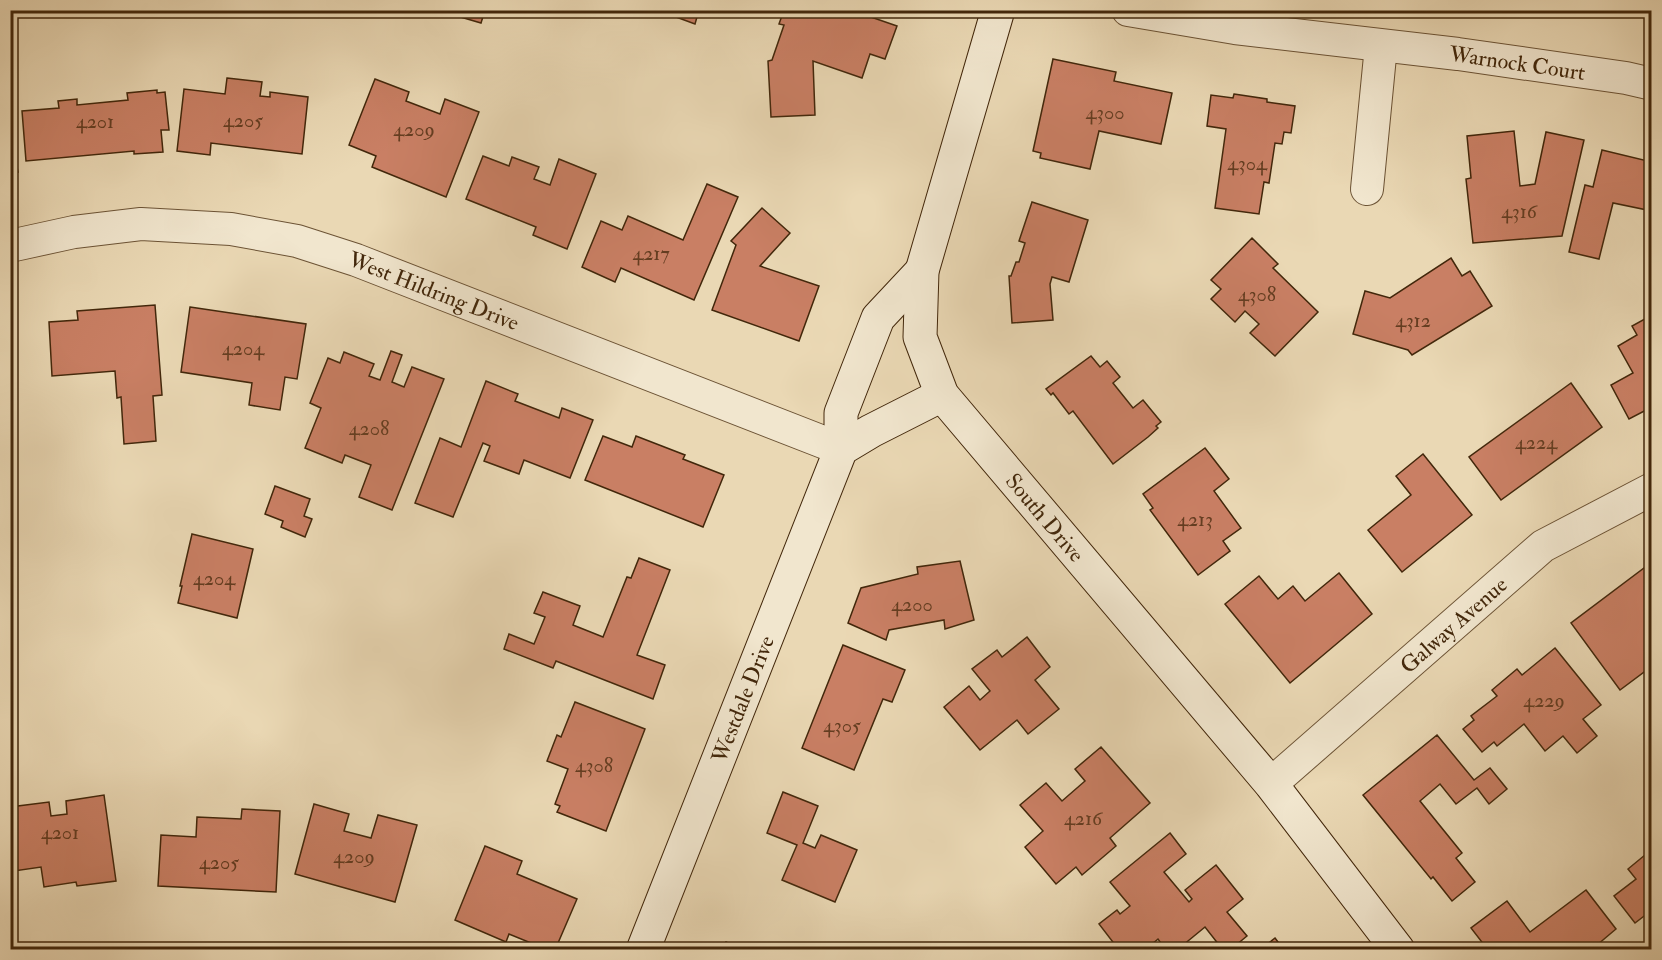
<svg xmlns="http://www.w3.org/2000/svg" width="1662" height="960" viewBox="0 0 1662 960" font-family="'IM FELL Double Pica',serif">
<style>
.building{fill:#c97f64;stroke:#42270b;stroke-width:1.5}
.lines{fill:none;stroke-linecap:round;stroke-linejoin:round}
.street-casing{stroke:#6c5335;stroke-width:34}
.secondary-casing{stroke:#42270b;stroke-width:35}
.street{stroke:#f1e6ce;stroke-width:32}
.secondary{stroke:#f1e6ce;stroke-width:33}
.labels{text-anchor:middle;stroke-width:5;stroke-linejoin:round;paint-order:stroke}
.number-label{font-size:20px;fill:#643d21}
.street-label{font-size:22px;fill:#42270b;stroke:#f1e6ce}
</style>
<rect width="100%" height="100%" fill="#ead8b4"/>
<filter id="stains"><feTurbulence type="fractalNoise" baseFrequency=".00333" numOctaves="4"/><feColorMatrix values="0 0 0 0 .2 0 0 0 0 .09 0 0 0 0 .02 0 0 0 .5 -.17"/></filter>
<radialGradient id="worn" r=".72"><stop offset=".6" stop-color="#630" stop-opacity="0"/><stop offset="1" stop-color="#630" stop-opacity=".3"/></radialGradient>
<g class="building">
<path d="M 459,10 L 485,10 L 481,23 L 457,16 Z"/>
<path d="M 657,10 L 699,10 L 695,24 Z"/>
<path d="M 784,10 L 870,10 L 868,16 L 897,26 L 885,59 L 870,54 L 862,78 L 813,61 L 815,115 L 771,117 L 768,61 L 772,60 L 784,25 L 779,24 Z"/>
<path d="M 1053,59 L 1116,72 L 1114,81 L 1172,93 L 1161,144 L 1099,131 L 1090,169 L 1040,158 L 1041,153 L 1033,151 Z"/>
<path d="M 227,78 L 262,82 L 260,96 L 270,97 L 270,92 L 308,97 L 302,154 L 211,143 L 210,155 L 177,151 L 184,89 L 225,94 Z"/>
<path d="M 375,79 L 409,92 L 406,101 L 440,114 L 445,99 L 479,112 L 446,197 L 372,167 L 376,156 L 349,145 Z"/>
<path d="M 157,90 L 157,93 L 165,92 L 169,130 L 161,130 L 163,152 L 134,154 L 134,151 L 26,161 L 22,111 L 59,108 L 58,101 L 77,99 L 77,105 L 128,100 L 127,93 Z"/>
<path d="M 1234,94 L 1267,99 L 1267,102 L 1295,106 L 1291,133 L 1284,132 L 1282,144 L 1275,143 L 1269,183 L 1264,182 L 1259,214 L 1215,208 L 1226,129 L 1207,126 L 1211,95 L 1233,98 Z"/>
<path d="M 1514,131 L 1520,186 L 1535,184 L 1546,132 L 1584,140 L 1562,236 L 1473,243 L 1466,179 L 1471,178 L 1467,136 Z"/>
<path d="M 10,133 L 18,172 L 10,173 Z"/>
<path d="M 1602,150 L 1652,162 L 1652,211 L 1613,203 L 1599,259 L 1569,252 L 1585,185 L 1593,187 Z"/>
<path d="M 483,156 L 509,166 L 512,157 L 539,167 L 534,179 L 550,185 L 559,159 L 596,174 L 567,249 L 533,235 L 536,227 L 466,199 Z"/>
<path d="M 707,184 L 738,197 L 694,300 L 621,268 L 615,282 L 582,267 L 601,221 L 622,230 L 628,216 L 683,240 Z"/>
<path d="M 1032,202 L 1088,220 L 1069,282 L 1052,277 L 1050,284 L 1053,320 L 1012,323 L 1009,276 L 1011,276 L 1016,262 L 1019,262 L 1025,243 L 1019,241 Z"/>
<path d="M 762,208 L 790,233 L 760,266 L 819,286 L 799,341 L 712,310 L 736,245 L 731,241 Z"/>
<path d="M 1252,238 L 1278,264 L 1273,268 L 1318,312 L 1275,356 L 1250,333 L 1259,324 L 1245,311 L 1235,322 L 1211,299 L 1221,289 L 1211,280 Z"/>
<path d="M 1451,258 L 1462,276 L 1470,271 L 1492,306 L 1412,355 L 1408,350 L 1353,334 L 1365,291 L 1390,298 Z"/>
<path d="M 155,305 L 162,395 L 153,396 L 156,441 L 124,444 L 121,397 L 117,398 L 115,371 L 52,376 L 49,322 L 78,320 L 77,311 Z"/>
<path d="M 190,307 L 306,324 L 297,379 L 285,377 L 280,410 L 249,405 L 252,383 L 181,372 Z"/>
<path d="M 1652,315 L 1652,407 L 1629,419 L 1611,385 L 1633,373 L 1618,346 L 1637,335 L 1632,326 Z"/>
<path d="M 391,351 L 402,355 L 392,382 L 404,387 L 412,367 L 444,379 L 392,510 L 359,497 L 371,465 L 345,455 L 342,463 L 305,448 L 321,408 L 310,403 L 328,358 L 340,363 L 344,352 L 374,364 L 369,376 L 380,380 Z"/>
<path d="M 1091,356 L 1100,367 L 1107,361 L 1120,377 L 1113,383 L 1133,408 L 1143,400 L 1161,422 L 1156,426 L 1158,428 L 1148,437 L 1113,464 L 1073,411 L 1069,414 L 1053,393 L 1051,395 L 1046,389 Z"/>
<path d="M 486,381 L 518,394 L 515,401 L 559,418 L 562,408 L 593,420 L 570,478 L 524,460 L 519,474 L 484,461 L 490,446 L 483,443 L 453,517 L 415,503 L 440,438 L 461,447 Z"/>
<path d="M 1571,383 L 1602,427 L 1501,500 L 1469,457 Z"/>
<path d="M 603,436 L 632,447 L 636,436 L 685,455 L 683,459 L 724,475 L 703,527 L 585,480 Z"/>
<path d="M 1205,448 L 1229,479 L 1214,491 L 1241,528 L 1223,541 L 1230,551 L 1198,575 L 1150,510 L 1153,508 L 1143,494 Z"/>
<path d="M 1423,454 L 1472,515 L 1402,572 L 1368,530 L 1411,495 L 1396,476 Z"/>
<path d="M 275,486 L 310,499 L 304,516 L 312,519 L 305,537 L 281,527 L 283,521 L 265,514 Z"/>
<path d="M 192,534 L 253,549 L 237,618 L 178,603 L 182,586 L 180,586 Z"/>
<path d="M 639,558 L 670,570 L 637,655 L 665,665 L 653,699 L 556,661 L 553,668 L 504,649 L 509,634 L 534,644 L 545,617 L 534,613 L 543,592 L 580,606 L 573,625 L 603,637 L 627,577 L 631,578 Z"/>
<path d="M 960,561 L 974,620 L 945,629 L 944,620 L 889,630 L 886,640 L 848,623 L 861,588 L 918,574 L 917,567 Z"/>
<path d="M 1652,562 L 1652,666 L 1620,690 L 1571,623 Z"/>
<path d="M 1339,573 L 1372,614 L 1290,683 L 1225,604 L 1259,576 L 1278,599 L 1293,586 L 1305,601 Z"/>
<path d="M 1027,637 L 1050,667 L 1035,680 L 1059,709 L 1028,734 L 1017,720 L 980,750 L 944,707 L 969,686 L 980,700 L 990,691 L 972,669 L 997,650 L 1002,657 Z"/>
<path d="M 843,645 L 905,670 L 892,702 L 883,699 L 854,770 L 802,748 Z"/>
<path d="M 1555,648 L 1601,705 L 1583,719 L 1597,736 L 1577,753 L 1563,736 L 1545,751 L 1524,724 L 1497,746 L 1494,742 L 1482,752 L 1463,729 L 1474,720 L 1471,716 L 1497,696 L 1492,690 L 1517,669 L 1522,675 Z"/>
<path d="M 575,702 L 645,729 L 606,831 L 557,812 L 560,806 L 555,804 L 568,769 L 547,761 L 557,735 L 561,737 Z"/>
<path d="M 1437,735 L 1474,780 L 1490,768 L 1507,789 L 1489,804 L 1477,788 L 1456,804 L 1440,784 L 1420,801 L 1462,853 L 1456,858 L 1475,882 L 1452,901 L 1433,877 L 1431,879 L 1363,795 Z"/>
<path d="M 1101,747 L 1150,803 L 1110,838 L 1116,846 L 1082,875 L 1076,867 L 1056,884 L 1025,847 L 1043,831 L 1020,805 L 1046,783 L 1062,801 L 1085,781 L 1075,769 Z"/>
<path d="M 783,792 L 818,806 L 803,843 L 815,848 L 821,835 L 857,850 L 835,902 L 782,880 L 797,845 L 767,833 Z"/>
<path d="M 104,795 L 116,881 L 77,886 L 76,882 L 44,887 L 41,867 L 14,871 L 10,848 L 10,807 L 49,802 L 51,816 L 67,814 L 66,801 Z"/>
<path d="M 314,804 L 349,814 L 344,831 L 371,838 L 378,815 L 417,825 L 395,902 L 295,874 Z"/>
<path d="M 242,809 L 280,811 L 276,892 L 158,886 L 161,835 L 196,837 L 197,817 L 241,819 Z"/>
<path d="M 1170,833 L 1186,854 L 1164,872 L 1189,902 L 1192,899 L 1185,890 L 1216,865 L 1243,899 L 1227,912 L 1247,936 L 1230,950 L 1223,950 L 1205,927 L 1177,950 L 1166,950 L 1158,939 L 1145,950 L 1119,950 L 1099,924 L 1117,910 L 1120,914 L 1130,906 L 1110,882 Z"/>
<path d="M 1652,843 L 1652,910 L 1635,923 L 1614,896 L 1636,879 L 1628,869 L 1651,850 L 1648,846 Z"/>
<path d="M 485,846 L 522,861 L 517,874 L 577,899 L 555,950 L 548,950 L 509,934 L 506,942 L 455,920 Z"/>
<path d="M 1586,890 L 1616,929 L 1591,950 L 1488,950 L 1471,928 L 1507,901 L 1530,932 Z"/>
<path d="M 1275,938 L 1284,950 L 1260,950 Z"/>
<path d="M 726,942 L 742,950 L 723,950 Z"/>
</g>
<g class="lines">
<defs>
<g id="street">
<path id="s1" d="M 1128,10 L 1235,28 L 1458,54 L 1626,78 L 1652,84"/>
<path d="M 1367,189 L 1381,46"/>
<path id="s2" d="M 10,246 L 74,232 L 141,224 L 231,229 L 297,241 L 356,260 L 841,449"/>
<path id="s3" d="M 1271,784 L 1543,546 L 1652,489"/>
</g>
<g id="secondary">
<path id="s4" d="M 998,10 L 922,271 L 920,337 L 942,395 L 1271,784 L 1398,950"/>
<path d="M 841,449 L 841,413 L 878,318 L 922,271"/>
<path id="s5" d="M 643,950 L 841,449 L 871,431 L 942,395"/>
</g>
</defs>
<use href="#street" class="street-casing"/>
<use href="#secondary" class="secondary-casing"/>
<use href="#street" class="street"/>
<use href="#secondary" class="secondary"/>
</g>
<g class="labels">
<g class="number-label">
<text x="1105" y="119">4300</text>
<text x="243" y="127">4205</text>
<text x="95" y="128">4201</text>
<text x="414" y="136">4209</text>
<text x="1247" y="170">4304</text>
<text x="1519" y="218">4316</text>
<text x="651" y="260">4217</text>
<text x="1257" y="301">4308</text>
<text x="1413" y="327">4312</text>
<text x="243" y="355">4204</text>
<text x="369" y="435">4208</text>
<text x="1536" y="449">4224</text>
<text x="1195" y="526">4213</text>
<text x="214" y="585">4204</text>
<text x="912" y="611">4200</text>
<text x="1544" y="707">4229</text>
<text x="842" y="732">4305</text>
<text x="594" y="772">4308</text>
<text x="1083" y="825">4216</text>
<text x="60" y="839">4201</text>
<text x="354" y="863">4209</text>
<text x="219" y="869">4205</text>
</g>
<g class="street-label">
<text dy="8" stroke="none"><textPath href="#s1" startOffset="393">Warnock Court</textPath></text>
<text dy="8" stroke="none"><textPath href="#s2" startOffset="436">West Hildring Drive</textPath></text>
<text dy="8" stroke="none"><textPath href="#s4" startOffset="560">South Drive</textPath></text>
<text dy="8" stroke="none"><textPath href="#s3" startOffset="242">Galway Avenue</textPath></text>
<text dy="8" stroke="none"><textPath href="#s5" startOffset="270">Westdale Drive</textPath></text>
</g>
</g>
<rect width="1662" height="960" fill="none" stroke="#ead8b4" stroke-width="36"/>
<rect x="12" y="12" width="1638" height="936" fill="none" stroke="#42270b" stroke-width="3"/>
<rect x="18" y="18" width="1626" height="924" fill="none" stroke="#42270b" stroke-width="1.5"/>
<rect width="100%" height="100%" filter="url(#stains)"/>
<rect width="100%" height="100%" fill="url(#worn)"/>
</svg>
